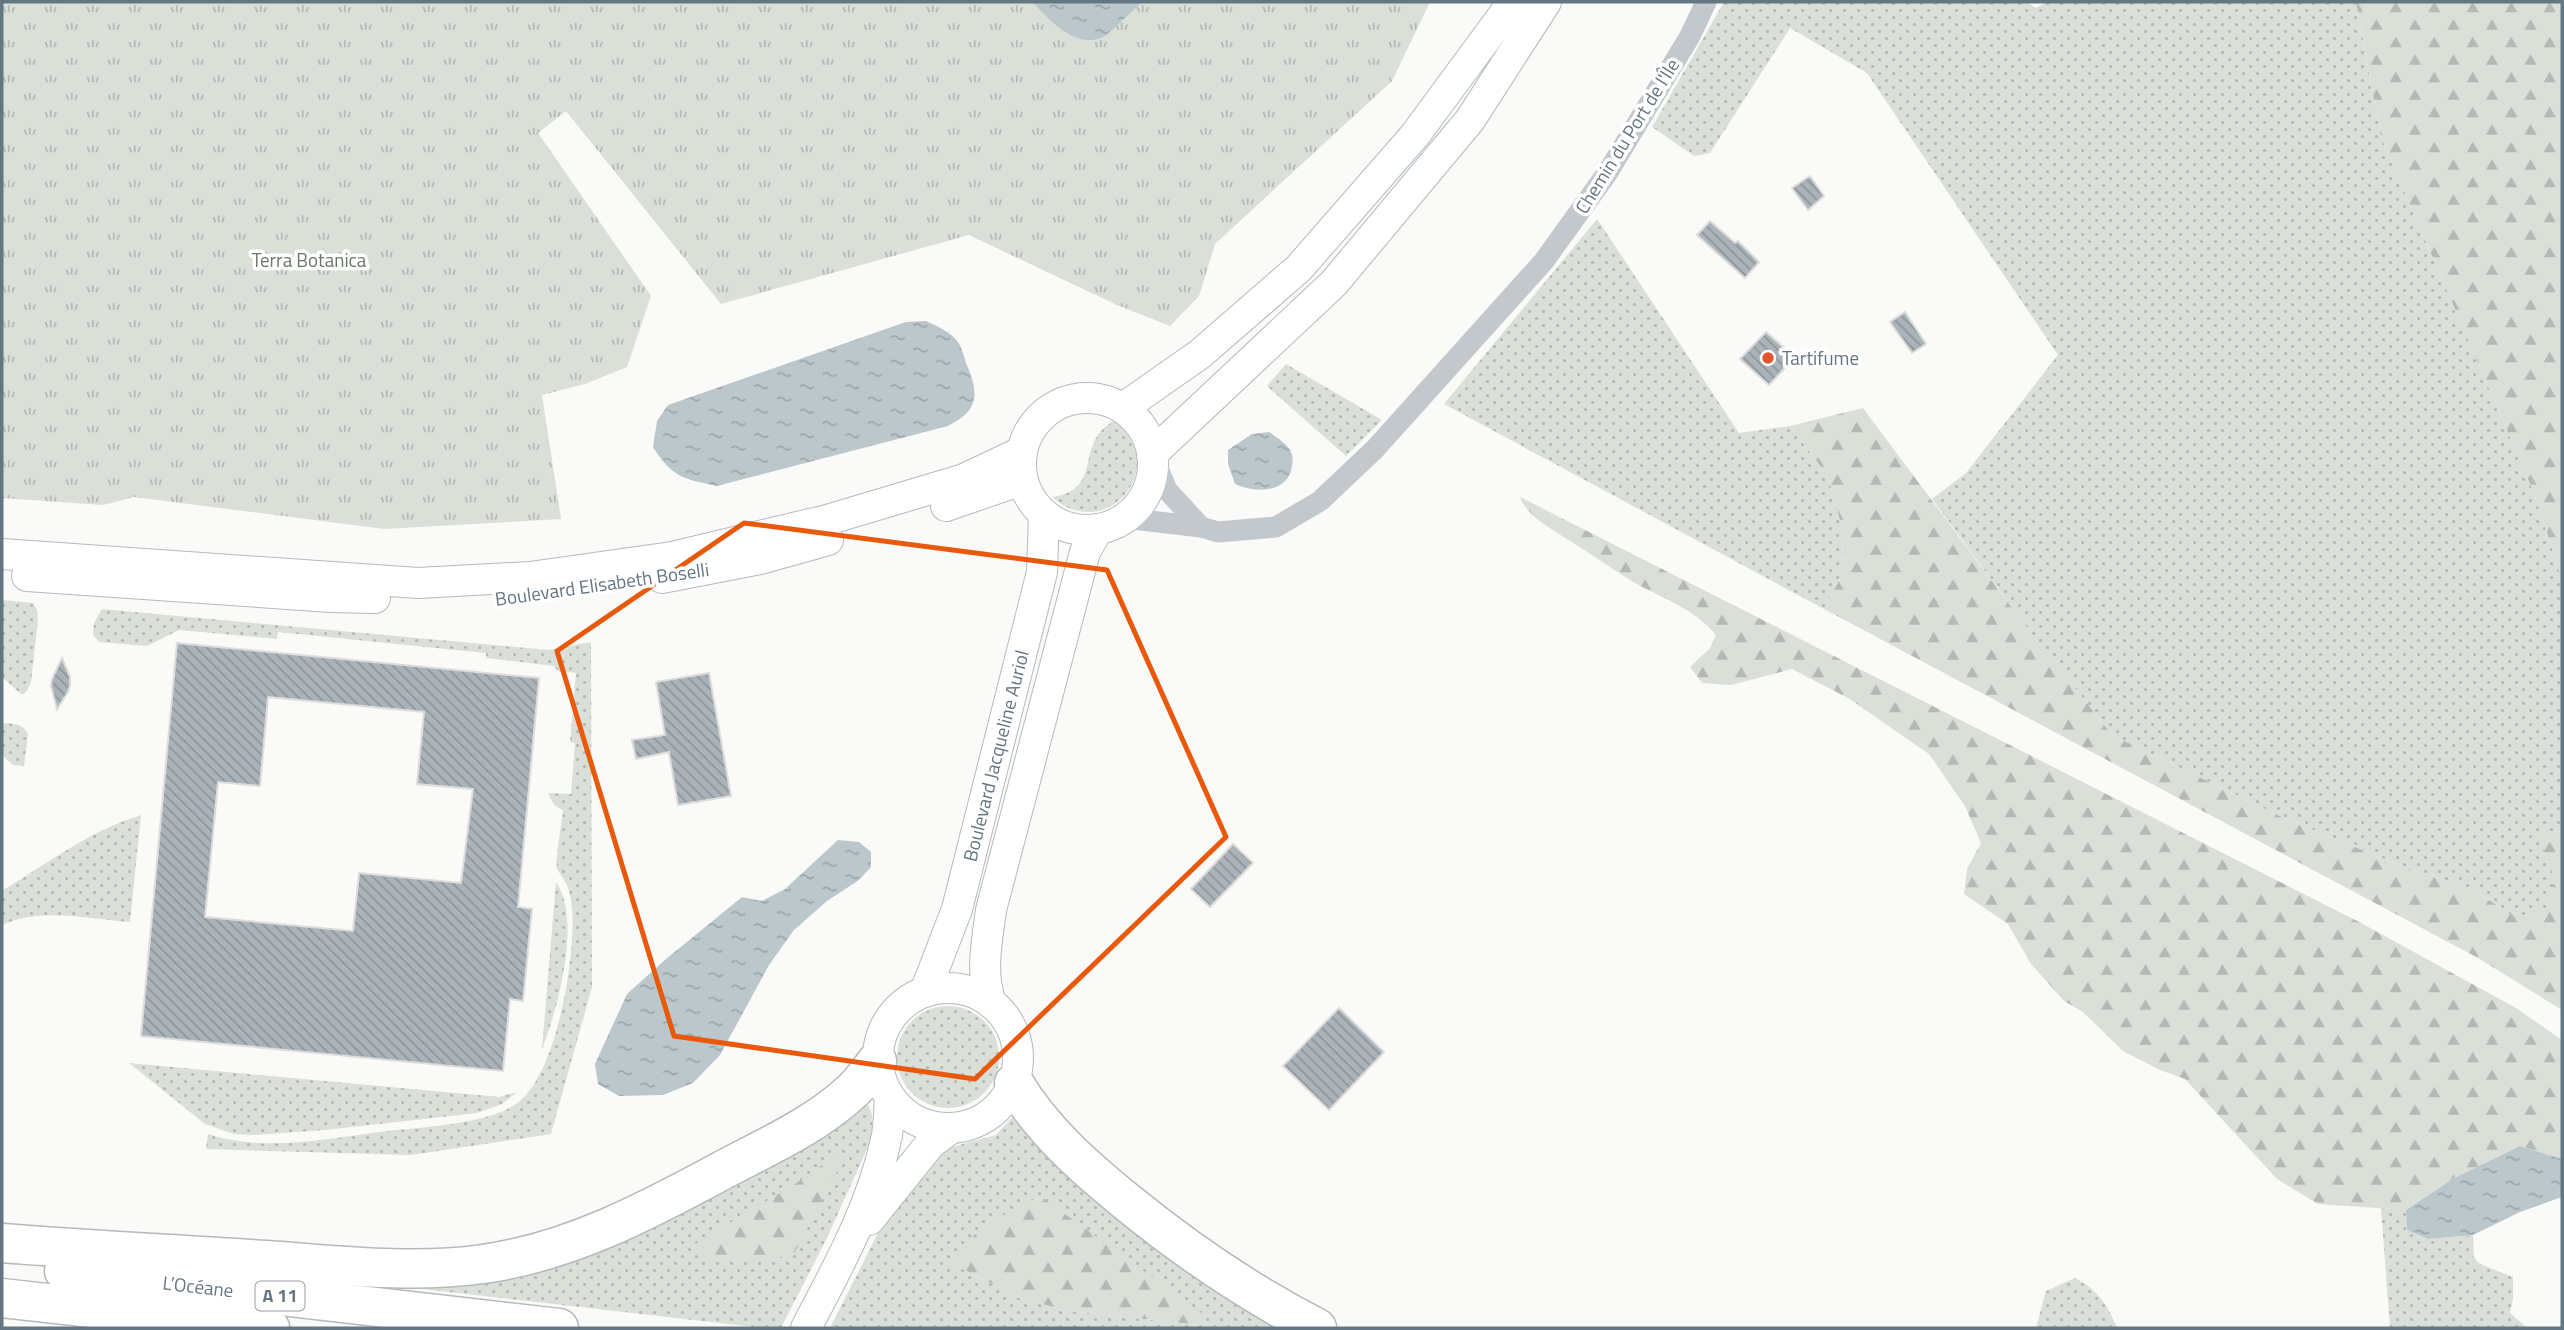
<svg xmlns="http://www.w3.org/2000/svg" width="2564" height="1330" viewBox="0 0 2564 1330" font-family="'Titillium Web',sans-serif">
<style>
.grass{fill:url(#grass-dots);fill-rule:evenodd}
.forest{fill:url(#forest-firs)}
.park{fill:url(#park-tufts)}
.water{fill:url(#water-ripples)}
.building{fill:url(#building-back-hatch);stroke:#dcdcda;stroke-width:2;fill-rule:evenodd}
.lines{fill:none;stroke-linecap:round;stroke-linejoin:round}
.secondary-casing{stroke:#b3babf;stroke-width:32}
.highway-casing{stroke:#b4b9bd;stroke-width:41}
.street{stroke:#c3c8cc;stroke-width:21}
.secondary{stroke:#fff;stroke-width:30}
.highway{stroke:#fff;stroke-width:38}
.marked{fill:none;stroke:#e8590c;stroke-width:5;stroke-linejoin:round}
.poi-dot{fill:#e4572e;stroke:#fff;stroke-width:2.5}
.labels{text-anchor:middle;stroke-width:7;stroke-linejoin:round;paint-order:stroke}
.shield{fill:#fff;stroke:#939fa8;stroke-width:2}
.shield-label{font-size:18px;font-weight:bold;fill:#657683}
.street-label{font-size:19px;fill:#657683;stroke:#fff}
.park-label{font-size:19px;fill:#687a64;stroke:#fff}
.poi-label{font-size:19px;fill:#657683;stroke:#fff;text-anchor:start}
</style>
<defs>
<pattern id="grass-dots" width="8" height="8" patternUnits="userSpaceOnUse" patternTransform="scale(1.75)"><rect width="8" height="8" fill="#dadfd7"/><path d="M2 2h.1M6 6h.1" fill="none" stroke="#b4b9b4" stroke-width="1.8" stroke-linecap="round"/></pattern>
<pattern id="forest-firs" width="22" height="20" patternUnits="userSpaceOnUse" patternTransform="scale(1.75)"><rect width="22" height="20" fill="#dadfd7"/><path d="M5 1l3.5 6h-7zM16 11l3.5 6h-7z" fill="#b4b9b4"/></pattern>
<pattern id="park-tufts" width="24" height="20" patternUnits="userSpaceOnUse" patternTransform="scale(1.75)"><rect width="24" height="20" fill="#dadfd7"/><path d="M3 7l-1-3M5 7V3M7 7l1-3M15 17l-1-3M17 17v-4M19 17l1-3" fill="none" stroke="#b4b9b4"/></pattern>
<pattern id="water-ripples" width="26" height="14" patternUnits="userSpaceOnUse" patternTransform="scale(1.75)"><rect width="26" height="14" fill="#bbc7cb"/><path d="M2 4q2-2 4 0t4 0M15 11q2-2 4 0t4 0" fill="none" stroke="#9ca6aa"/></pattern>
<pattern id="building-back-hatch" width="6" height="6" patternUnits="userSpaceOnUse" patternTransform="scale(1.75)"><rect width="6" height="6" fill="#aab3b9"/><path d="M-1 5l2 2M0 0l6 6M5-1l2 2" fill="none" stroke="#8e969c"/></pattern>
</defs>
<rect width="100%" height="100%" fill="#fafaf8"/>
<g class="grass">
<path d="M 1724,2 L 2027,2 L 2036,8 L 2047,2 L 2356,2 L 2381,137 L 2534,493 L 2562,579 L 2562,831 L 2542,833 L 2547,861 L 2556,880 L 2547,907 L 2528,916 L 2510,914 L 2472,889 L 2401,866 L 2286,819 L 2112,735 L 2018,616 L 1932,499 L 1966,473 L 2058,355 L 1867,73 L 1790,28 L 1710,153 L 1694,156 L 1652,127 Z"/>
<path d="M 1597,219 L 1739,433 L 1790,426 L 1828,476 L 1843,531 L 1842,575 L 1824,609 L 1444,404 Z"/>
<path d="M 1286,364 L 1382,420 L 1346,456 L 1267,386 Z"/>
<path d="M 1114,421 C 1173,467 1106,545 1052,497 C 1105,490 1073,443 1114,421 Z"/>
<path d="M 2,600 L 33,603 L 37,610 L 38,620 L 31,682 L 27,691 L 22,695 L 2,677 Z"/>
<path d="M 102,609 L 548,650 L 591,642 L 592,987 L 551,1134 L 411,1155 L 206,1149 L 208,1134 C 265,1153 331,1138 388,1131 C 424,1127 483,1124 513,1106 C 557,1081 576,955 572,908 C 571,897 569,887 563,878 C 562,875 558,872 557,869 C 555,859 562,823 563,810 L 554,805 L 548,793 L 571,794 L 575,743 L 570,742 L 576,673 L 558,671 L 554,666 L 486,658 L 486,653 L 278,632 L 277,639 L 179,630 L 147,646 L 99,642 L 93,635 L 94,623 Z"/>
<path d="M 2,723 C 13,724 23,723 28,734 L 24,766 L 13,765 L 2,755 Z"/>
<path d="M 141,815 L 130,922 C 87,919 42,907 2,925 L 2,891 C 48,863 89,831 141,815 Z"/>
<path d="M 556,882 C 582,920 558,1008 542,1049 Z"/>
<circle cx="948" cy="1057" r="51"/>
<path d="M 129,1063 L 499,1097 L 517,1092 L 502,1104 L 477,1113 L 325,1130 L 255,1135 L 234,1134 L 205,1124 Z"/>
<path d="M 862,1103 L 869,1106 L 872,1116 L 872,1135 L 867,1149 L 827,1238 L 781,1328 L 763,1328 L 308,1276 L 461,1276 Z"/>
<path d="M 1018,1111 L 1299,1328 L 830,1328 L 879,1231 L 937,1151 L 996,1135 ZM 952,1263 L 1206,1316 L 1199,1325 L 1069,1311 L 1019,1298 Z"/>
<path d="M 2381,1208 L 2406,1210 L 2407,1230 L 2428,1239 L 2473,1235 L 2474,1258 L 2480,1264 L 2513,1277 L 2513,1299 L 2510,1313 L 2527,1328 L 2390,1328 Z"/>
<path d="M 2075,1278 C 2097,1289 2108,1306 2117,1328 L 2036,1328 L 2046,1291 Z"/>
</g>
<g class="forest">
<path d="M 2356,2 L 2562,2 L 2562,579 L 2534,493 L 2381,137 Z"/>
<path d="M 1863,408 L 2018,616 L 2112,735 L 2286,819 L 2401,866 L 2472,889 L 2510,914 L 2528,916 L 2547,907 L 2555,879 L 2547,861 L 2541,833 L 2562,831 L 2562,1010 L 2478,958 L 1824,609 L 1842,575 L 1843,531 L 1828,476 L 1790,426 Z"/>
<path d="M 1520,497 L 2361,923 L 2516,1008 L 2562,1040 L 2562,1159 L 2520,1146 L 2454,1178 L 2406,1210 L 2318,1204 L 2277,1179 L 2185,1079 L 2160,1070 L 2123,1051 L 2083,1012 L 2064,1001 L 2031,964 L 2008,924 L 1964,894 L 1967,869 L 1981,843 L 1965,806 L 1929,754 L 1848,698 L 1792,669 L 1731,685 L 1702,683 L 1690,667 L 1710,648 L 1716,635 C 1695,609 1664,599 1635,583 C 1612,569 1590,553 1567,539 C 1550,528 1527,516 1520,497 Z"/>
<path d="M 847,1153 L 795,1252 L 778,1258 L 702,1259 L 691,1251 L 698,1242 L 795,1184 L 829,1160 Z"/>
<path d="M 1040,1196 L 1206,1316 L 1200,1325 L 1069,1311 L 1019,1298 L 952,1263 C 971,1228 1007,1214 1040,1196 Z"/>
</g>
<path class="park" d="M 2,2 L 1430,2 L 1392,81 L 1215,244 L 1199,296 L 1170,326 L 1117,305 L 969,235 L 721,304 L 566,111 L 538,133 L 651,296 L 627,367 L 585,384 L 542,395 L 561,519 L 384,529 L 134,497 L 103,505 L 2,498 Z"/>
<g class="water">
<path d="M 1032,2 L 1142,2 C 1134,9 1109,35 1101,38 C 1073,48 1049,19 1032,2 Z"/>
<path d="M 926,321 C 937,326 951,332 958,342 C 962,348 964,357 966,363 C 979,393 980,410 948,426 L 717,486 C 683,479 672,477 653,447 L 657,421 L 668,405 L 906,322 Z"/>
<path d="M 1269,432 C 1276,437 1286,443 1290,450 C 1293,455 1293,460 1292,466 C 1288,494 1255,493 1235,484 L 1228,464 L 1228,450 L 1252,434 Z"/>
<path d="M 838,840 L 859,842 L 871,852 L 871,867 L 859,880 L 827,901 L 794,930 L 769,965 L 720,1055 L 693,1083 L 663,1095 L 619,1096 L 598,1084 L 595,1064 L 627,994 L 666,959 L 742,897 L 762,901 L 785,889 Z"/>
<path d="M 2520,1146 L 2562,1159 L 2562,1197 L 2520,1212 L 2473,1235 L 2428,1239 L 2407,1230 L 2406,1210 L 2454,1178 Z"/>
</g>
<g class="building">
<path d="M 1810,176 L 1824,196 L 1808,210 L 1792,188 Z"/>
<path d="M 1710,221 L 1735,243 L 1738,241 L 1759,262 L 1745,278 L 1697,235 Z"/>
<path d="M 1905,312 L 1926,344 L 1912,353 L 1890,322 Z"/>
<path d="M 1766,332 L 1795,357 L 1769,385 L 1740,359 Z"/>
<path d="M 177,643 L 539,678 L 518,907 L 532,909 L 523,1001 L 510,999 L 503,1071 L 141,1036 ZM 268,697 L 424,712 L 417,784 L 473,789 L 461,883 L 359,873 L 353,931 L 205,917 L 218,782 L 260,786 Z"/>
<path d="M 62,658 L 70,677 L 70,685 L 68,692 L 57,709 L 51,686 L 52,679 Z"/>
<path d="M 709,673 L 731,796 L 678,805 L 669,752 L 636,759 L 632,740 L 665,735 L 656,682 Z"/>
<path d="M 1233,844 L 1253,863 L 1210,907 L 1191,889 Z"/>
<path d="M 1339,1008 L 1384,1052 L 1329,1110 L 1283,1066 Z"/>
</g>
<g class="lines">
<defs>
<g id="secondary">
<circle cx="1087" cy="464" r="66"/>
<path d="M 1123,408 L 1200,354 L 1299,268 L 1415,135 L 1513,2"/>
<path d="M 1152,454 L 1334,283 L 1470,120 L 1546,2"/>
<path d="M 946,506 L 1022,480"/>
<path d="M 2,554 L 418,583 L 530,577 L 672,557 L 827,520 L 964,479 L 1021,452"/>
<path d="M 27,576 L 331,597 L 375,598"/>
<path d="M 662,578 L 760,559 L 828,540"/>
<circle cx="948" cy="1058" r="70"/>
<path id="s1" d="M 925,992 L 957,909 L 1042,572 L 1044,514"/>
<path d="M 991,1003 C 980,973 987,941 991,910 L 1085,552 L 1098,529"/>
<path d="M 869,1220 L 930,1144 L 950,1129"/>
<path d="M 806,1328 C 838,1267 873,1204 887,1135 C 889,1123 889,1110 890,1098"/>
</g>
<g id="highway">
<path d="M 1014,1083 C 1043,1131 1084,1167 1127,1202 C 1187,1251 1249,1293 1317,1328"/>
<path d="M 2,1243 C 90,1250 178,1254 266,1260 C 337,1265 412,1274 483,1264 C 570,1252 647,1211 723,1170 C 766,1147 814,1126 850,1093 C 861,1084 869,1071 877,1061"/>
<path id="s2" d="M 64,1271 L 559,1328"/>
<path d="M 2,1298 L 270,1328"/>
</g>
</defs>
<use href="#secondary" class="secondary-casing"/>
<use href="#highway" class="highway-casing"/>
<g class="street">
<path d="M 1124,518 L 1201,527 L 1167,490 L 1152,454"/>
<path d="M 1201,527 L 1218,532 L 1276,527 L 1320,501 L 1375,449 L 1544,261 L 1608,172 L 1690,36 L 1706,2"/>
</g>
<use href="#secondary" class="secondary"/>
<use href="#highway" class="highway"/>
</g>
<path class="marked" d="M 744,523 L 1107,570 L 1226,837 L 975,1079 L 674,1036 L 557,651 Z"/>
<circle class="poi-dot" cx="1768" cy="358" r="7"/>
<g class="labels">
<rect class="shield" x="255.5" y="1281.5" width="49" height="29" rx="5"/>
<g class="shield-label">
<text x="280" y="1302">A 11</text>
</g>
<g class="street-label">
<text transform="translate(1627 136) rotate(-58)" y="7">Chemin du Port de l'Île</text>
<text transform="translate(602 584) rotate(-8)" y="7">Boulevard Elisabeth Boselli</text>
<text dy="7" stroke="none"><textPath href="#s1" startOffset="247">Boulevard Jacqueline Auriol</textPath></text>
<text dy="7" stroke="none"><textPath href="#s2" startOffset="135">L’Océane</textPath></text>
</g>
<g class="park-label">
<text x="309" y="267">Terra Botanica</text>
</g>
<g class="poi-label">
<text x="1782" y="365">Tartifume</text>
</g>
</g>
<rect width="2564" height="1330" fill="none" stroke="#657683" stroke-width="7"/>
</svg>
